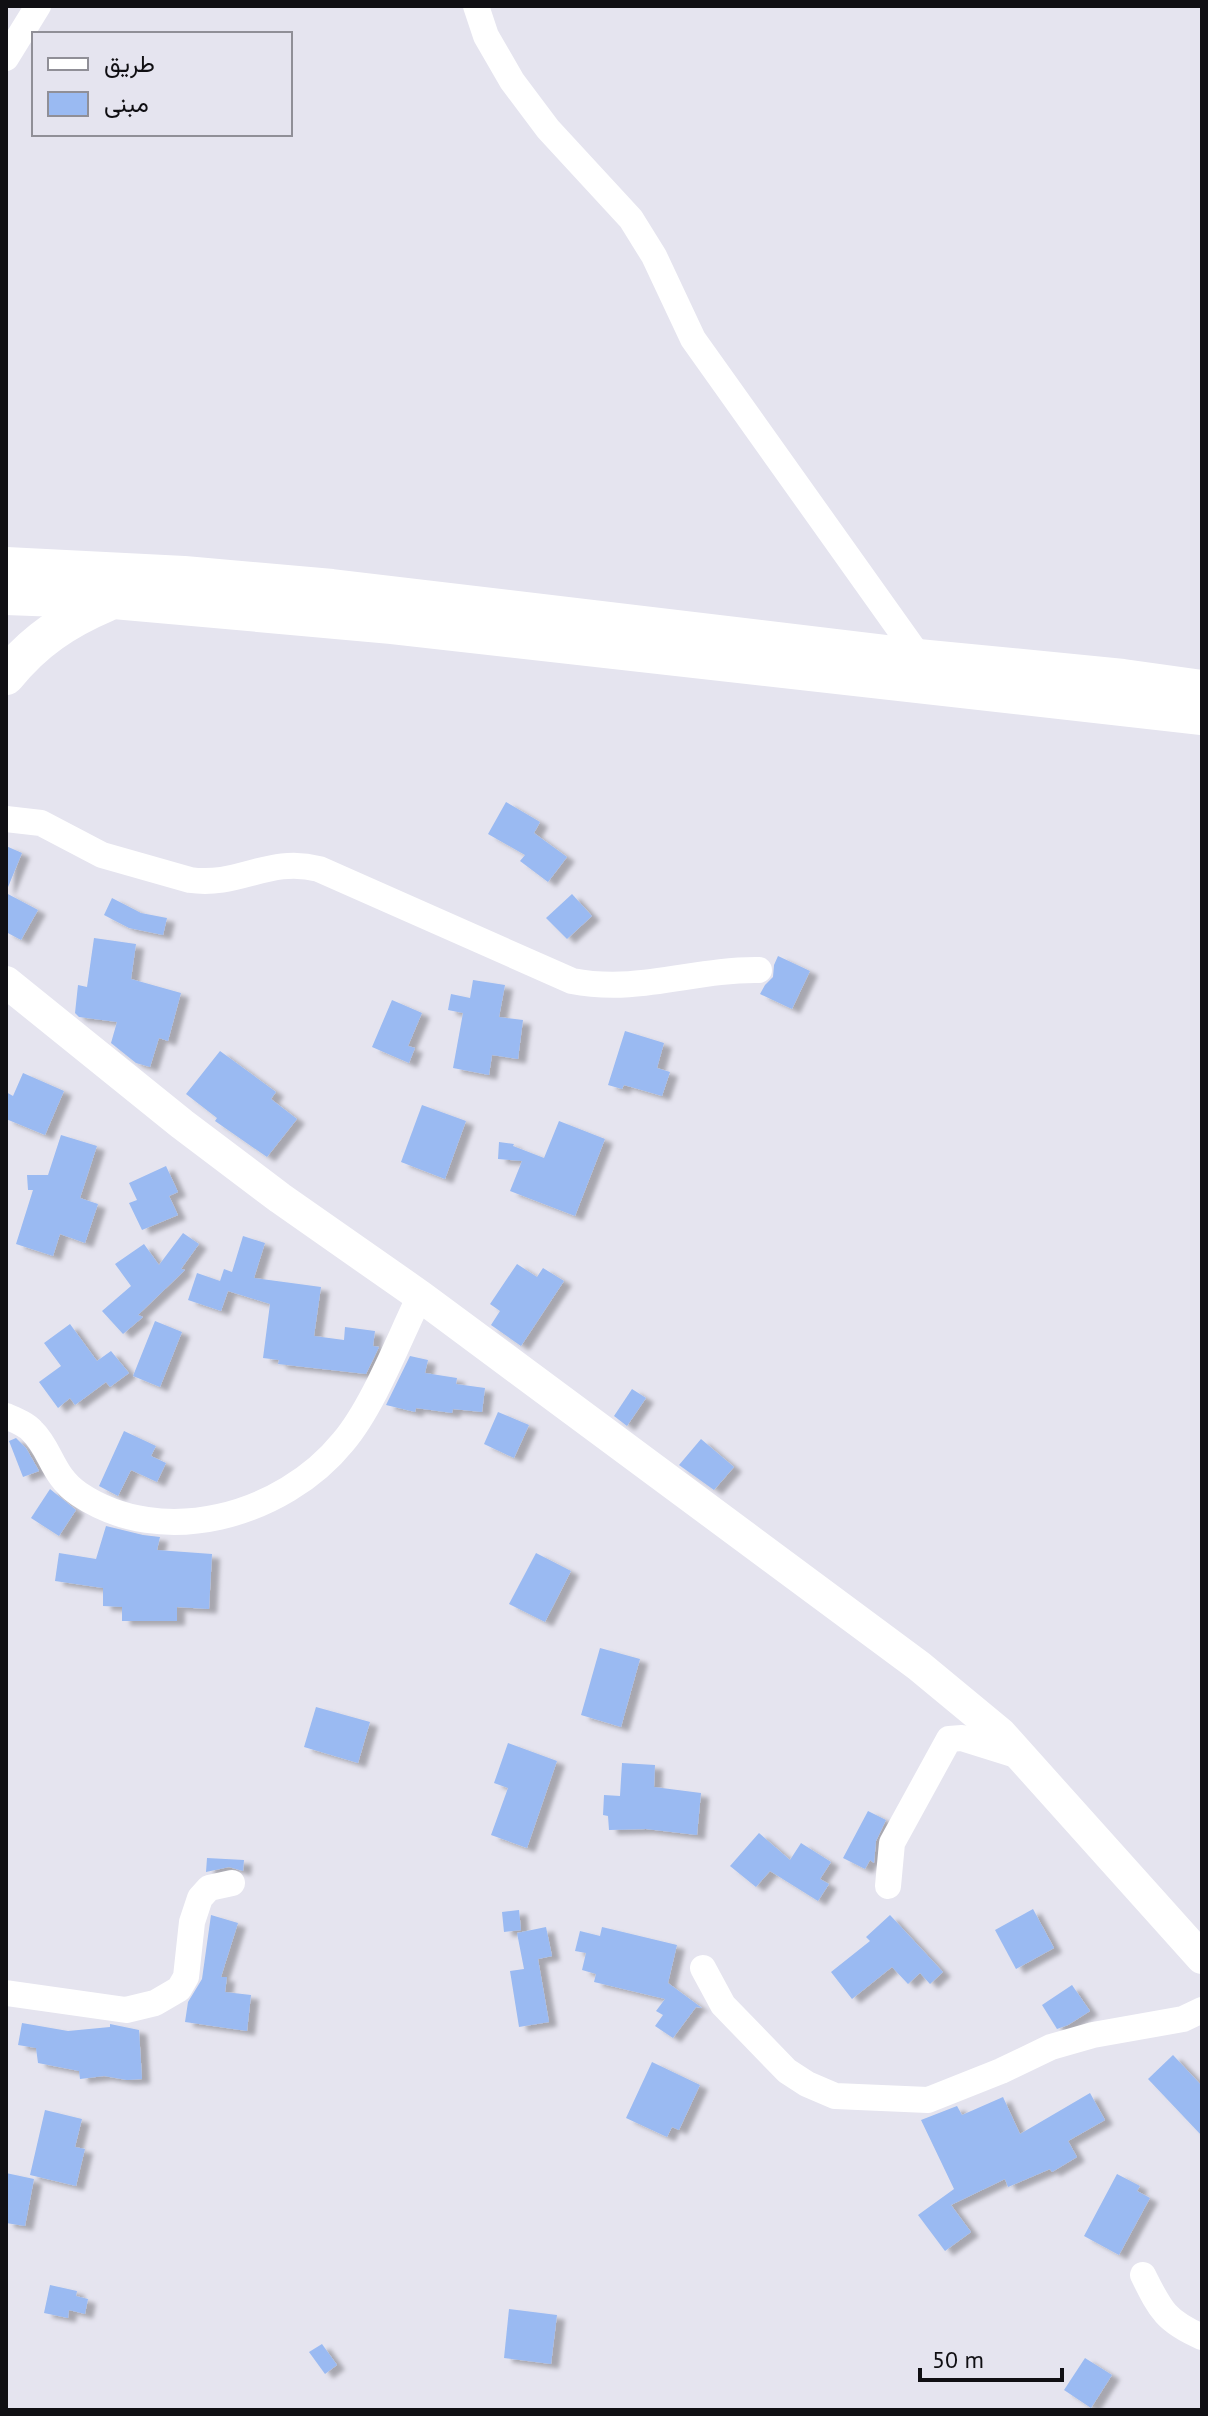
<svg xmlns="http://www.w3.org/2000/svg" width="1208" height="2416" viewBox="0 0 1208 2416" font-family="'PT Sans',Vazirmatn,sans-serif">
<style>
.building{fill:#9abaf2;filter:url(#shadow)}
.lines{fill:none;stroke-linecap:round;stroke-linejoin:round}
.minor{stroke:#fff;stroke-width:26}
.major{stroke:#fff;stroke-width:32}
.highway{stroke:#fff;stroke-width:38}
</style>
<defs>
<filter id="shadow"><feDropShadow dx="8" dy="4.5" stdDeviation="2" flood-color="#0004"/></filter>
</defs>
<rect width="100%" height="100%" fill="#e5e4ef"/>
<g class="building">
<path d="M 506,802 L 540,822 L 534,833 L 567,857 L 548,882 L 520,861 L 525,855 L 488,834 Z"/>
<path d="M 6,846 L 22,853 L 6,892 Z"/>
<path d="M 6,893 L 38,910 L 21,940 L 6,932 Z"/>
<path d="M 572,894 L 592,916 L 567,939 L 546,918 Z"/>
<path d="M 112,898 L 141,913 L 167,918 L 163,935 L 129,928 L 104,915 Z"/>
<path d="M 94,938 L 136,944 L 131,979 L 181,993 L 168,1041 L 159,1038 L 150,1067 L 136,1063 L 111,1043 L 117,1022 L 79,1017 L 75,1013 L 78,985 L 87,987 Z"/>
<path d="M 778,956 L 810,971 L 792,1009 L 760,994 L 765,985 L 773,977 L 774,965 Z"/>
<path d="M 473,980 L 505,985 L 499,1017 L 523,1020 L 518,1059 L 492,1055 L 489,1075 L 453,1068 L 463,1013 L 448,1010 L 451,994 L 470,998 Z"/>
<path d="M 392,1000 L 422,1013 L 408,1046 L 415,1048 L 409,1063 L 372,1047 Z"/>
<path d="M 625,1031 L 664,1043 L 657,1068 L 670,1072 L 662,1096 L 624,1085 L 622,1089 L 608,1085 Z"/>
<path d="M 220,1051 L 276,1092 L 271,1099 L 297,1119 L 267,1157 L 215,1121 L 217,1118 L 186,1094 Z"/>
<path d="M 23,1073 L 64,1091 L 45,1135 L 6,1119 L 6,1092 L 13,1096 Z"/>
<path d="M 422,1105 L 466,1121 L 445,1179 L 401,1162 Z"/>
<path d="M 559,1121 L 605,1139 L 575,1216 L 510,1191 L 522,1161 L 498,1159 L 499,1142 L 514,1144 L 513,1146 L 544,1158 Z"/>
<path d="M 61,1135 L 97,1146 L 80,1198 L 98,1204 L 85,1243 L 60,1234 L 53,1256 L 16,1244 L 33,1190 L 28,1190 L 27,1175 L 48,1175 Z"/>
<path d="M 166,1166 L 178,1192 L 169,1196 L 178,1215 L 142,1230 L 129,1203 L 137,1200 L 129,1183 Z"/>
<path d="M 183,1233 L 199,1244 L 181,1269 L 185,1270 L 138,1315 L 143,1317 L 123,1334 L 102,1311 L 131,1286 L 115,1264 L 144,1244 L 159,1265 Z"/>
<path d="M 243,1236 L 265,1243 L 254,1278 L 321,1287 L 314,1336 L 344,1340 L 345,1327 L 375,1331 L 373,1346 L 379,1347 L 366,1374 L 278,1364 L 279,1360 L 263,1358 L 270,1304 L 228,1291 L 221,1311 L 188,1300 L 197,1273 L 220,1281 L 224,1269 L 232,1272 Z"/>
<path d="M 517,1264 L 537,1277 L 543,1268 L 564,1281 L 521,1346 L 491,1325 L 500,1311 L 490,1304 Z"/>
<path d="M 155,1321 L 182,1332 L 160,1387 L 133,1376 Z"/>
<path d="M 70,1324 L 97,1361 L 111,1351 L 129,1373 L 110,1387 L 106,1382 L 75,1405 L 70,1398 L 58,1408 L 39,1382 L 61,1366 L 44,1343 Z"/>
<path d="M 410,1356 L 428,1360 L 425,1373 L 457,1378 L 456,1384 L 485,1388 L 482,1412 L 453,1409 L 452,1413 L 416,1408 L 415,1412 L 386,1405 Z"/>
<path d="M 632,1389 L 646,1398 L 627,1426 L 614,1416 Z"/>
<path d="M 498,1412 L 529,1425 L 514,1458 L 484,1444 Z"/>
<path d="M 124,1431 L 156,1446 L 151,1456 L 166,1463 L 157,1482 L 131,1470 L 118,1496 L 99,1486 Z"/>
<path d="M 16,1438 L 26,1448 L 39,1471 L 23,1477 L 9,1441 Z"/>
<path d="M 701,1439 L 734,1467 L 714,1490 L 679,1465 Z"/>
<path d="M 50,1489 L 76,1510 L 59,1536 L 31,1518 Z"/>
<path d="M 106,1526 L 143,1535 L 160,1537 L 157,1550 L 212,1554 L 209,1609 L 177,1607 L 177,1621 L 122,1621 L 122,1607 L 103,1606 L 103,1588 L 55,1581 L 59,1553 L 96,1559 Z"/>
<path d="M 536,1553 L 571,1571 L 545,1622 L 509,1604 Z"/>
<path d="M 600,1648 L 640,1659 L 621,1727 L 581,1715 Z"/>
<path d="M 316,1707 L 370,1722 L 358,1763 L 304,1747 Z"/>
<path d="M 508,1743 L 557,1761 L 527,1848 L 491,1835 L 508,1788 L 494,1783 Z"/>
<path d="M 622,1763 L 655,1765 L 654,1787 L 701,1793 L 697,1835 L 646,1829 L 609,1830 L 608,1816 L 603,1815 L 604,1795 L 620,1796 Z"/>
<path d="M 868,1811 L 886,1820 L 876,1841 L 874,1863 L 870,1860 L 865,1869 L 843,1858 Z"/>
<path d="M 759,1833 L 790,1860 L 801,1843 L 831,1862 L 820,1879 L 829,1884 L 818,1901 L 770,1871 L 756,1887 L 730,1866 Z"/>
<path d="M 207,1858 L 244,1860 L 243,1871 L 229,1867 L 206,1872 Z"/>
<path d="M 1033,1909 L 1054,1948 L 1016,1969 L 995,1930 Z"/>
<path d="M 519,1910 L 521,1930 L 504,1932 L 502,1912 Z"/>
<path d="M 211,1915 L 238,1923 L 221,1977 L 227,1977 L 225,1992 L 251,1995 L 247,2031 L 185,2022 L 188,2002 L 202,1979 Z"/>
<path d="M 890,1915 L 943,1972 L 930,1984 L 920,1973 L 908,1984 L 892,1967 L 852,1999 L 831,1972 L 870,1941 L 866,1937 Z"/>
<path d="M 546,1927 L 552,1956 L 538,1959 L 549,2022 L 519,2027 L 510,1971 L 524,1969 L 517,1933 Z"/>
<path d="M 602,1927 L 677,1945 L 668,1983 L 702,2008 L 696,2007 L 673,2038 L 655,2026 L 663,2015 L 656,2011 L 665,1999 L 594,1982 L 596,1974 L 582,1970 L 586,1953 L 575,1951 L 580,1931 L 600,1936 Z"/>
<path d="M 1072,1985 L 1090,2011 L 1068,2025 L 1057,2029 L 1042,2005 Z"/>
<path d="M 22,2023 L 68,2031 L 110,2027 L 110,2024 L 139,2030 L 142,2079 L 127,2080 L 104,2076 L 80,2079 L 79,2071 L 38,2063 L 36,2048 L 18,2045 Z"/>
<path d="M 1173,2055 L 1202,2086 L 1202,2136 L 1148,2079 Z"/>
<path d="M 652,2062 L 700,2085 L 679,2130 L 672,2127 L 667,2137 L 626,2118 Z"/>
<path d="M 1090,2093 L 1105,2120 L 1068,2141 L 1077,2157 L 1052,2172 L 1050,2169 L 1008,2187 L 1005,2179 L 951,2205 L 971,2232 L 945,2251 L 918,2215 L 954,2189 L 921,2120 L 957,2106 L 962,2115 L 1003,2097 L 1020,2134 Z"/>
<path d="M 45,2110 L 82,2119 L 75,2147 L 85,2149 L 76,2186 L 30,2175 Z"/>
<path d="M 6,2173 L 34,2179 L 25,2226 L 6,2223 Z"/>
<path d="M 1117,2174 L 1140,2186 L 1137,2191 L 1150,2198 L 1119,2255 L 1084,2236 Z"/>
<path d="M 50,2285 L 77,2291 L 76,2296 L 88,2299 L 85,2314 L 69,2310 L 68,2318 L 44,2313 Z"/>
<path d="M 509,2309 L 557,2315 L 551,2364 L 504,2358 Z"/>
<path d="M 322,2344 L 337,2365 L 325,2374 L 309,2352 Z"/>
<path d="M 1085,2358 L 1112,2375 L 1091,2408 L 1064,2390 Z"/>
</g>
<g class="lines">
<g class="minor">
<path d="M 476,6 L 486,36 L 512,81 L 548,129 L 631,219 L 654,256 L 693,339 L 920,658"/>
<path d="M 6,58 L 38,6"/>
<path d="M 6,819 L 41,823 L 102,855 L 190,880 C 240,887 268,856 319,869 L 572,981 C 639,994 694,969 759,970"/>
<path d="M 6,1416 C 15,1420 26,1424 32,1431 C 51,1449 52,1476 79,1494 C 162,1550 283,1516 343,1442 C 373,1407 399,1339 420,1296"/>
<path d="M 888,1886 L 892,1843 L 949,1739 L 962,1738 L 1022,1757"/>
<path d="M 703,1968 L 723,2005 L 787,2071 L 807,2084 L 835,2096 L 928,2100 L 1001,2071 L 1051,2047 L 1093,2035 L 1183,2019 L 1202,2010"/>
<path d="M 6,1993 L 126,2010 L 155,2003 L 179,1989 L 186,1977 L 192,1922 L 200,1898 L 209,1888 L 232,1883"/>
<path d="M 1143,2275 C 1160,2309 1165,2321 1202,2337"/>
</g>
<path class="major" d="M 6,982 L 182,1124 L 280,1198 L 420,1296 L 919,1666 L 1000,1733 L 1202,1958"/>
<g class="highway">
<path d="M 6,566 L 184,575 L 332,588 L 920,658 L 1123,678 L 1202,689"/>
<path d="M 6,596 L 114,600 L 392,625 L 1202,716"/>
<path d="M 6,676 C 34,641 66,620 106,603"/>
</g>
</g>
<rect width="1208" height="2416" fill="none" stroke="#100f13" stroke-width="16"/>
<rect x="32" y="32" width="260" height="104" fill="#e5e4ef" stroke="#908f97" stroke-width="2"/>
<rect x="48" y="58" width="40" height="12" fill="#ffffff" stroke="#908f97" stroke-width="2"/>
<text x="104" y="72" font-size="24" fill="#100f13">طريق</text>
<rect x="48" y="92" width="40" height="24" fill="#9abaf2" stroke="#908f97" stroke-width="2"/>
<text x="104" y="112" font-size="24" fill="#100f13">مبنى</text>
<path d="M920 2368v12h142v-12" fill="none" stroke="#100f13" stroke-width="4"/>
<text x="932" y="2368" font-size="24" fill="#100f13" stroke="#e5e4ef" stroke-width="6" paint-order="stroke">50 m</text>
</svg>
